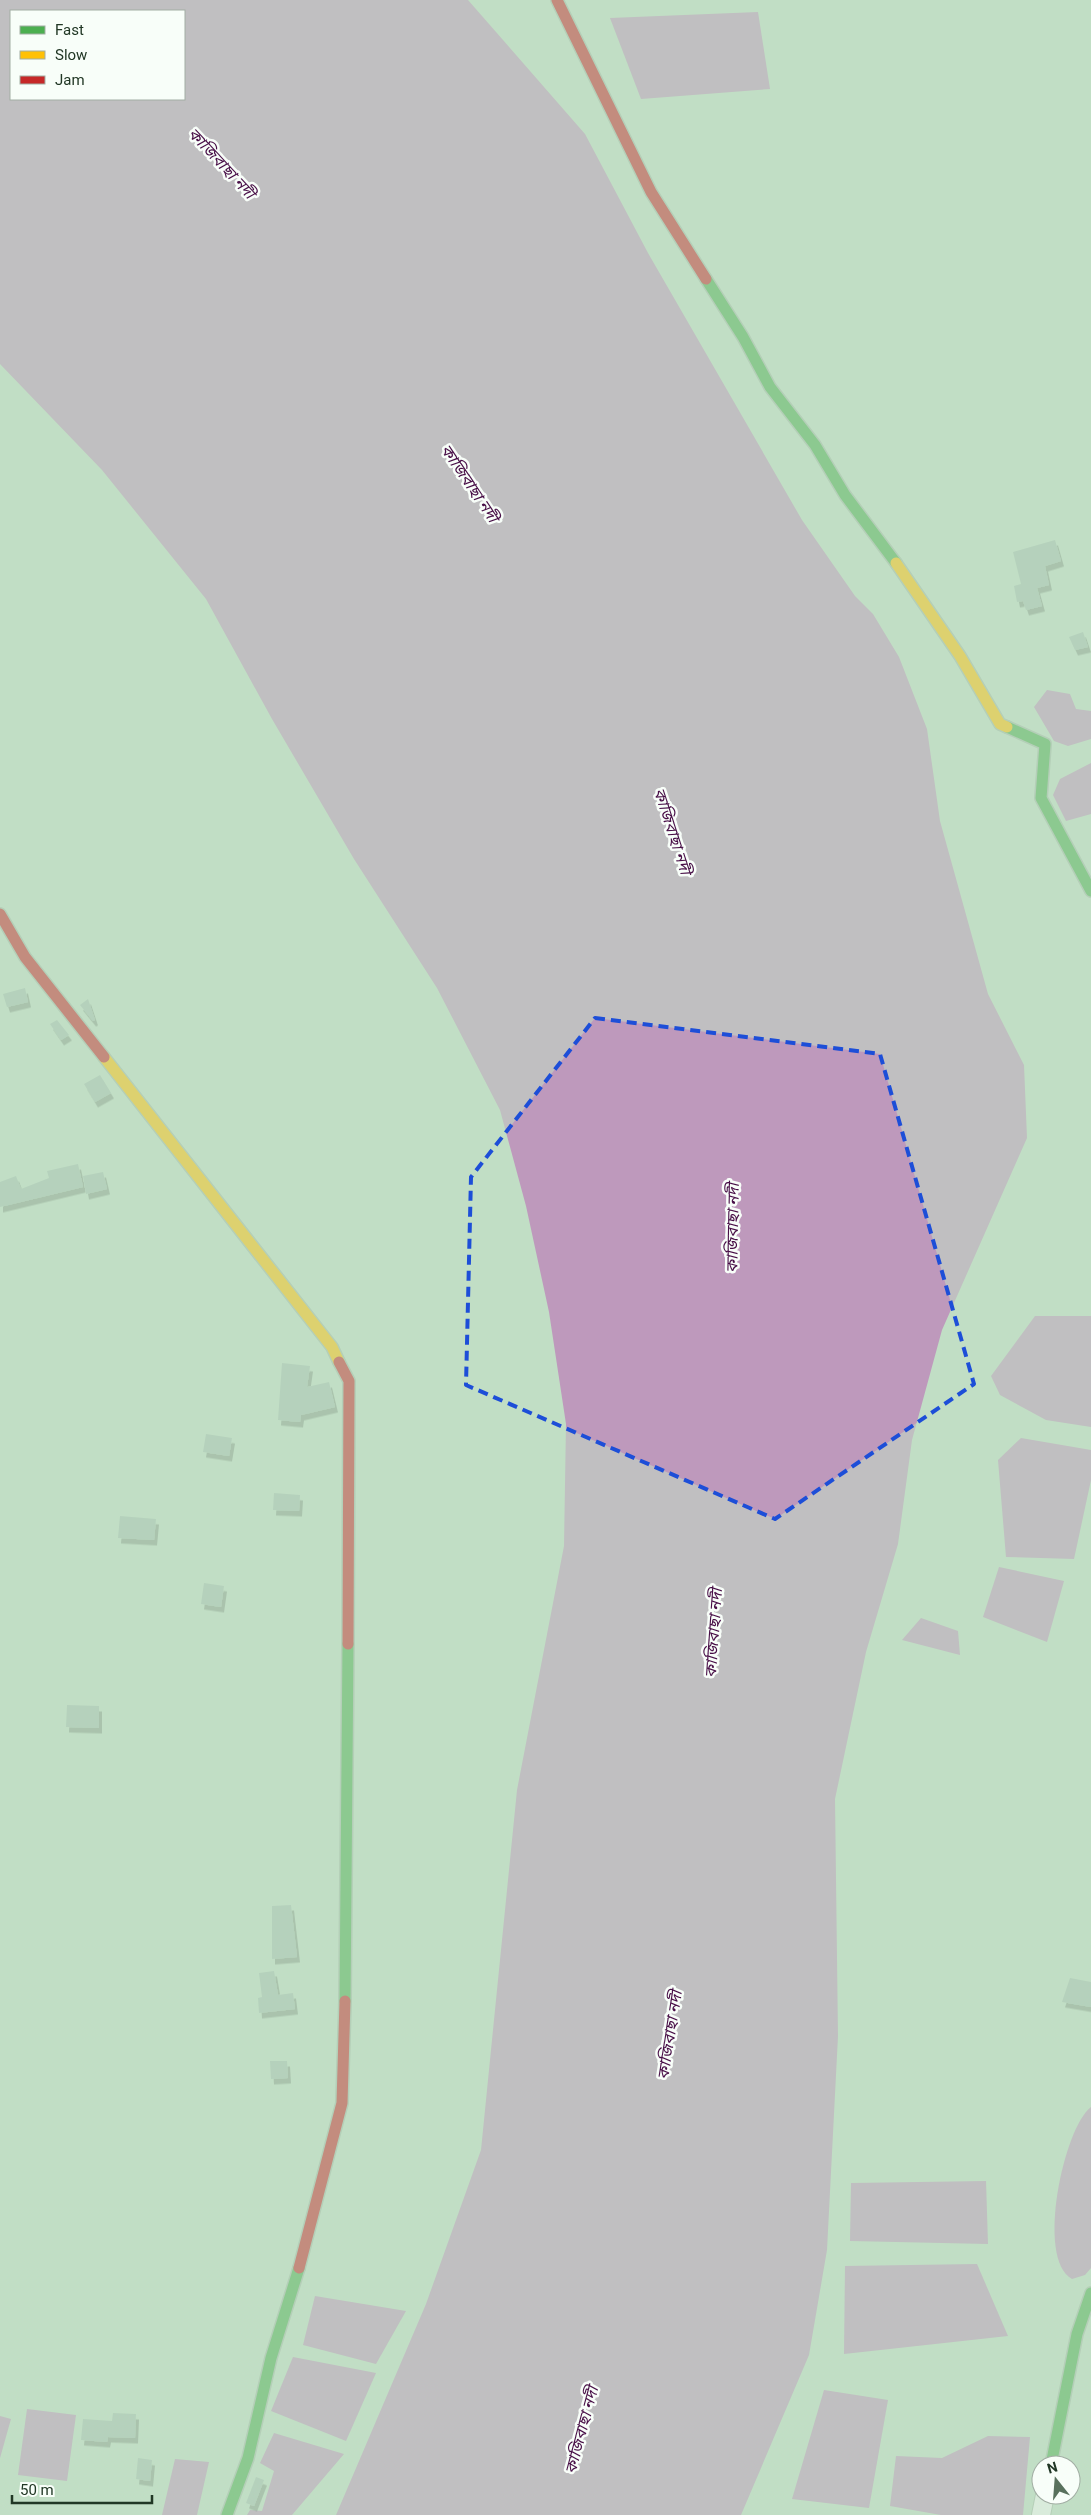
<svg xmlns="http://www.w3.org/2000/svg" width="1091" height="2515" viewBox="0 0 1091 2515" font-family="Roboto,'Noto Sans Bengali',sans-serif">
<style>
.water{fill:#be99bc;fill-rule:evenodd}
.building{fill:#a7c2b2;filter:url(#shadow)}
.lines{fill:none;stroke-linecap:round;stroke-linejoin:round}
.street-casing{stroke:#a5bca8;stroke-width:20}
.fast-casing{stroke:#a5bca8;stroke-width:14}
.slow-casing{stroke:#a5bca8;stroke-width:14}
.jam-casing{stroke:#a5bca8;stroke-width:14}
.street{stroke:#f6faf6;stroke-width:18}
.fast{stroke:#4caf50;stroke-width:11}
.slow{stroke:#ffc107;stroke-width:11}
.jam{stroke:#c62828;stroke-width:11}
.marked{fill:none;stroke:#1d4ed8;stroke-width:4;stroke-dasharray:10 6;stroke-linejoin:round}
.labels{text-anchor:middle;stroke-width:5;stroke-linejoin:round;paint-order:stroke}
.water-label{font-size:16px;font-style:italic;fill:#470d46;stroke:#f8fef9}
</style>
<defs>
<filter id="shadow"><feDropShadow dx="3" dy="5.5" stdDeviation="0" flood-color="#0004"/></filter>
</defs>
<rect width="100%" height="100%" fill="#c1dec5"/>
<g class="water">
<path d="M 0,0 L 468,0 L 585,134 L 648,253 L 802,520 L 855,596 L 873,614 L 899,657 L 927,729 L 940,821 L 988,994 L 1024,1065 L 1027,1138 L 942,1330 L 912,1440 L 898,1544 L 866,1652 L 835,1799 L 838,2036 L 827,2250 L 809,2355 L 741,2515 L 336,2515 L 426,2304 L 481,2150 L 517,1790 L 564,1546 L 566,1424 L 549,1312 L 526,1206 L 500,1110 L 437,988 L 354,859 L 272,719 L 206,599 L 102,470 L 0,364 ZM 11,11 L 184,11 L 184,99 L 11,99 Z"/>
<path d="M 758,12 L 770,89 L 641,99 L 610,18 Z"/>
<path d="M 1047,690 L 1070,694 L 1076,709 L 1091,711 L 1091,739 L 1068,746 L 1054,741 L 1034,707 Z"/>
<path d="M 1091,763 L 1091,814 L 1066,821 L 1053,795 L 1060,779 Z"/>
<path d="M 1035,1316 L 1091,1316 L 1091,1427 L 1046,1420 L 1000,1395 L 991,1376 Z"/>
<path d="M 1021,1438 L 1091,1450 L 1091,1480 L 1074,1559 L 1006,1557 L 998,1460 Z"/>
<path d="M 999,1567 L 1064,1581 L 1047,1642 L 983,1617 Z"/>
<path d="M 921,1618 L 958,1631 L 960,1655 L 902,1640 Z"/>
<path d="M 1091,2107 L 1091,2268 L 1085,2275 L 1072,2279 C 1035,2259 1064,2127 1091,2107 Z"/>
<path d="M 986,2181 L 988,2244 L 850,2241 L 851,2183 Z"/>
<path d="M 977,2264 L 1008,2336 L 844,2354 L 845,2266 Z"/>
<path d="M 315,2296 L 406,2311 L 376,2364 L 303,2345 Z"/>
<path d="M 293,2357 L 376,2373 L 346,2441 L 271,2411 Z"/>
<path d="M 824,2390 L 888,2400 L 869,2508 L 792,2499 Z"/>
<path d="M 27,2409 L 76,2415 L 67,2481 L 18,2475 Z"/>
<path d="M 0,2416 L 11,2419 L 0,2458 Z"/>
<path d="M 274,2433 L 344,2454 L 292,2515 L 247,2515 L 250,2510 L 262,2511 L 274,2471 L 260,2463 Z"/>
<path d="M 988,2436 L 1030,2437 L 1023,2515 L 941,2515 L 890,2506 L 896,2456 L 942,2458 Z"/>
<path d="M 175,2459 L 209,2462 L 197,2515 L 162,2515 Z"/>
</g>
<g class="building">
<path d="M 1055,540 L 1061,561 L 1045,566 L 1049,585 L 1037,588 L 1042,606 L 1026,610 L 1023,601 L 1017,602 L 1014,586 L 1021,584 L 1013,552 Z"/>
<path d="M 1083,632 L 1088,647 L 1075,650 L 1069,637 Z"/>
<path d="M 25,988 L 28,1002 L 7,1007 L 3,994 Z"/>
<path d="M 88,999 L 95,1020 L 93,1021 L 80,1005 Z"/>
<path d="M 57,1020 L 69,1035 L 61,1040 L 50,1024 Z"/>
<path d="M 100,1075 L 111,1093 L 95,1102 L 84,1084 Z"/>
<path d="M 78,1164 L 83,1187 L 0,1207 L 0,1182 L 16,1176 L 21,1189 L 49,1178 L 47,1171 Z"/>
<path d="M 103,1172 L 107,1189 L 86,1194 L 83,1176 Z"/>
<path d="M 282,1363 L 310,1366 L 307,1387 L 329,1382 L 335,1407 L 301,1415 L 300,1422 L 278,1420 Z"/>
<path d="M 206,1434 L 232,1438 L 229,1456 L 203,1452 Z"/>
<path d="M 274,1493 L 300,1495 L 299,1511 L 273,1510 Z"/>
<path d="M 120,1516 L 156,1519 L 154,1540 L 118,1538 Z"/>
<path d="M 204,1583 L 224,1586 L 221,1607 L 201,1604 Z"/>
<path d="M 67,1705 L 99,1706 L 99,1728 L 66,1727 Z"/>
<path d="M 291,1905 L 297,1957 L 272,1959 L 272,1906 Z"/>
<path d="M 274,1971 L 278,1995 L 293,1993 L 295,2009 L 259,2013 L 258,1998 L 262,1997 L 259,1973 Z"/>
<path d="M 1070,1978 L 1091,1982 L 1091,2007 L 1062,2002 Z"/>
<path d="M 270,2061 L 287,2061 L 288,2078 L 271,2079 Z"/>
<path d="M 113,2413 L 136,2414 L 135,2438 L 108,2437 L 107,2442 L 81,2440 L 83,2419 L 112,2421 Z"/>
<path d="M 138,2458 L 152,2460 L 150,2481 L 136,2479 Z"/>
<path d="M 256,2477 L 264,2480 L 254,2506 L 246,2503 Z"/>
</g>
<g class="lines">
<defs>
<path id="street" d="M 1041,2515 L 1045,2495"/>
<g id="fast">
<path d="M 706,279 L 743,337 L 770,387 L 815,445 L 845,495 L 896,563"/>
<path d="M 1007,727 L 1045,744 L 1041,798 L 1091,891"/>
<path d="M 345,2001 L 348,1644"/>
<path d="M 1051,2465 L 1077,2334 L 1091,2293"/>
<path d="M 227,2515 L 248,2458 L 271,2358 L 299,2268"/>
</g>
<g id="slow">
<path d="M 896,563 L 960,656 L 1000,724 L 1007,727"/>
<path d="M 104,1057 L 332,1347 L 339,1362"/>
</g>
<g id="jam">
<path d="M 557,0 L 651,192 L 706,279"/>
<path d="M 0,914 L 25,957 L 104,1057"/>
<path d="M 339,1362 L 349,1381 L 348,1644"/>
<path d="M 299,2268 L 342,2103 L 345,2001"/>
</g>
</defs>
<use href="#street" class="street-casing"/>
<use href="#fast" class="fast-casing"/>
<use href="#slow" class="slow-casing"/>
<use href="#jam" class="jam-casing"/>
<use href="#street" class="street"/>
<use href="#fast" class="fast"/>
<use href="#slow" class="slow"/>
<use href="#jam" class="jam"/>
</g>
<path d="M0 0H1091V2515H0ZM 595,1018 L 880,1054 L 974,1384 L 775,1519 L 466,1385 L 471,1177 Z" fill="#c1dec5" fill-opacity=".55" fill-rule="evenodd"/>
<path class="marked" d="M 595,1018 L 880,1054 L 974,1384 L 775,1519 L 466,1385 L 471,1177 Z"/>
<g class="labels">
<g class="water-label">
<text transform="translate(222 163) rotate(47)" y="6">কাজিবাছা নদী</text>
<text transform="translate(470 483) rotate(56)" y="6">কাজিবাছা নদী</text>
<text transform="translate(673 831) rotate(72)" y="6">কাজিবাছা নদী</text>
<text transform="translate(732 1228) rotate(-89)" y="6">কাজিবাছা নদী</text>
<text transform="translate(713 1633) rotate(-86)" y="6">কাজিবাছা নদী</text>
<text transform="translate(669 2035) rotate(-81)" y="6">কাজিবাছা নদী</text>
<text transform="translate(581 2430) rotate(-75)" y="6">কাজিবাছা নদী</text>
</g>
</g>
<rect x="10" y="10" width="175" height="90" fill="#f8fef9" stroke="#a2aea4"/>
<rect x="20" y="26" width="25" height="8" fill="#4caf50" stroke="#a2aea4"/>
<text x="55" y="35" font-size="15" fill="#213725">Fast</text>
<rect x="20" y="51" width="25" height="8" fill="#ffc107" stroke="#a2aea4"/>
<text x="55" y="60" font-size="15" fill="#213725">Slow</text>
<rect x="20" y="76" width="25" height="8" fill="#c62828" stroke="#a2aea4"/>
<text x="55" y="85" font-size="15" fill="#213725">Jam</text>
<g transform="translate(1056 2480) rotate(343)"><circle r="24" fill="#f8fef9" stroke="#a2aea4"/>
<path d="M0-4L9 19L0 12L-9 19Z" fill="#59715d"/>
<text y="-8" font-size="14" font-weight="bold" text-anchor="middle" fill="#213725">N</text>
</g>
<path d="M12 2495v8h140v-8" fill="none" stroke="#213725" stroke-width="2.5"/>
<text x="20" y="2495" font-size="15" fill="#213725" stroke="#f8fef9" stroke-width="4" paint-order="stroke">50 m</text>
</svg>
